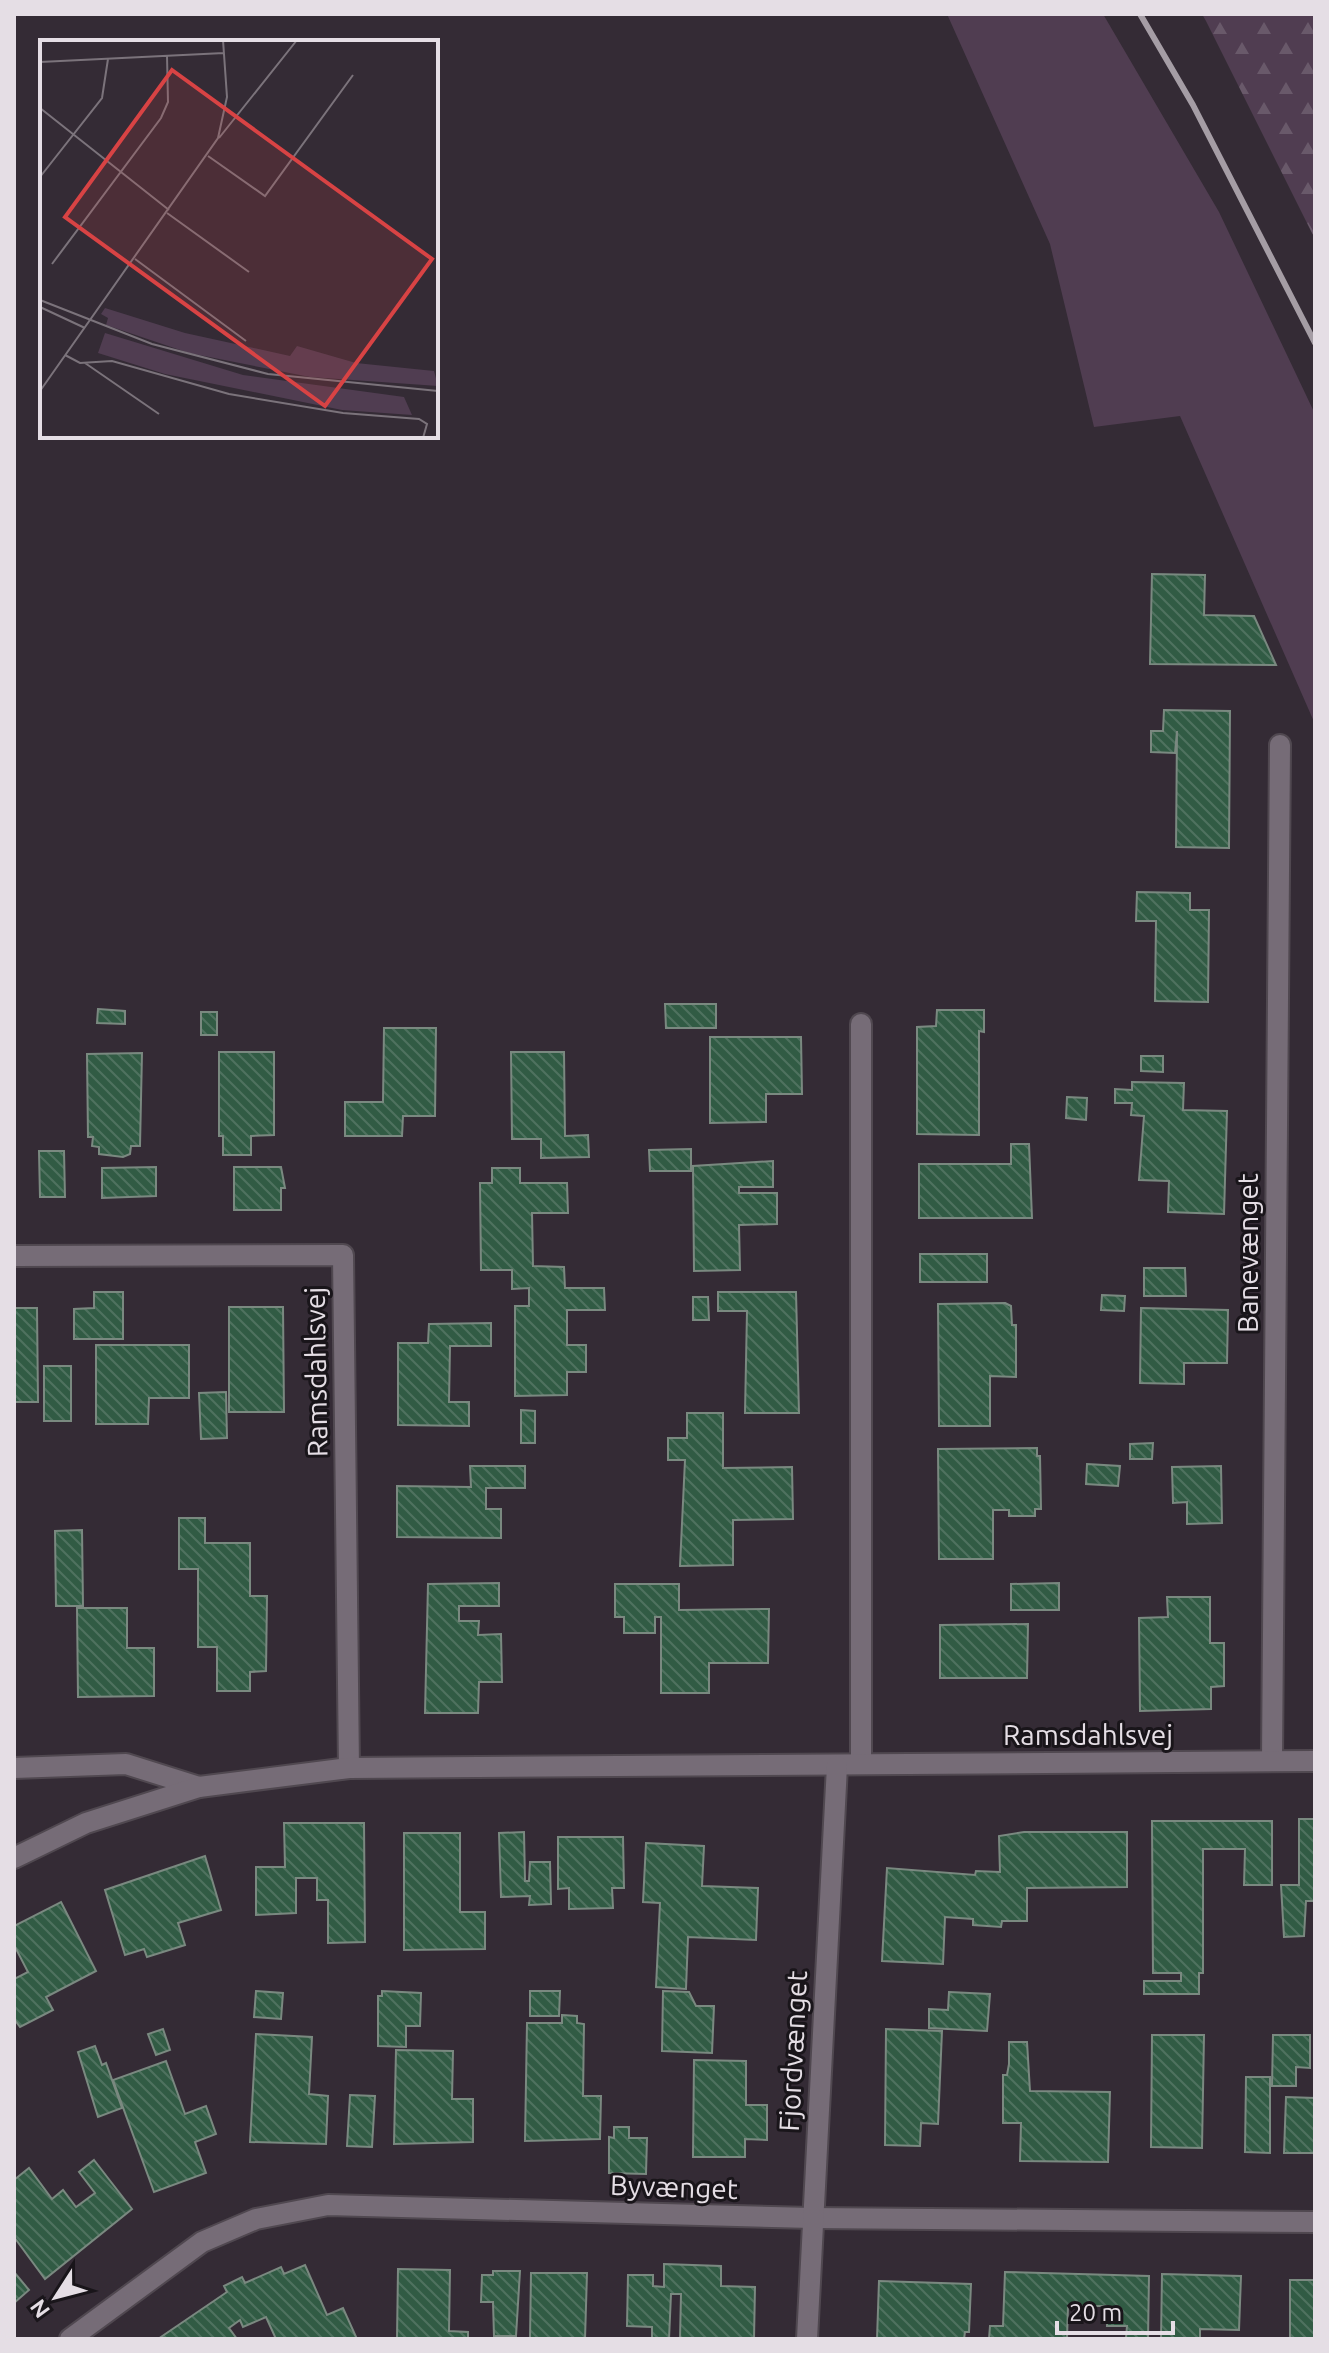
<svg xmlns="http://www.w3.org/2000/svg" width="1329" height="2353" viewBox="0 0 1329 2353" font-family="Ubuntu,sans-serif">
<style>
.grass{fill:#503d51}
.forest{fill:url(#forest-firs)}
.building{fill:url(#building-back-hatch);stroke:#7a8980;stroke-width:2}
.lines{fill:none;stroke-linecap:round;stroke-linejoin:round}
.street-casing{stroke:#504850;stroke-width:24}
.street{stroke:#766c77;stroke-width:20}
.rail{stroke:#a59da5;stroke-width:6}
.labels{text-anchor:middle;stroke-width:6;stroke-linejoin:round;paint-order:stroke}
.street-label{font-size:28px;fill:#e5dee5;stroke:#19151a}
.inset-road{fill:none;stroke:#7b737b;stroke-width:2}
.view{fill:#d84344;fill-opacity:0.15;stroke:#d84344;stroke-width:4}
.inset-edge{fill:none;stroke:#e5dee5;stroke-width:4}
</style>
<defs>
<pattern id="forest-firs" width="22" height="20" patternUnits="userSpaceOnUse" patternTransform="scale(2)"><rect width="22" height="20" fill="#503d51"/><path d="M5 1l3.5 6h-7zM16 11l3.5 6h-7z" fill="#69596a"/></pattern>
<pattern id="building-back-hatch" width="6" height="6" patternUnits="userSpaceOnUse" patternTransform="scale(2)"><rect width="6" height="6" fill="#315b44"/><path d="M-1 5l2 2M0 0l6 6M5-1l2 2" fill="none" stroke="#4f725f"/></pattern>
</defs>
<rect width="100%" height="100%" fill="#342b35"/>
<path class="grass" d="M 947,14 L 1103,14 L 1219,212 L 1315,414 L 1315,724 L 1180,416 L 1094,427 L 1050,244 Z"/>
<path class="forest" d="M 1202,14 L 1315,14 L 1315,239 L 1206,21 Z"/>
<g class="building">
<path d="M 1152,574 L 1205,575 L 1204,615 L 1254,616 L 1276,665 L 1150,664 Z"/>
<path d="M 1164,710 L 1230,711 L 1229,848 L 1176,847 L 1177,731 L 1175,753 L 1151,752 L 1151,731 L 1163,731 Z"/>
<path d="M 1137,892 L 1190,893 L 1190,910 L 1209,910 L 1208,1002 L 1155,1001 L 1156,921 L 1136,921 Z"/>
<path d="M 665,1004 L 716,1004 L 716,1028 L 666,1028 Z"/>
<path d="M 98,1009 L 125,1011 L 125,1024 L 97,1023 Z"/>
<path d="M 937,1010 L 984,1010 L 984,1032 L 979,1031 L 979,1135 L 917,1134 L 917,1027 L 936,1026 Z"/>
<rect x="201" y="1012" width="16" height="23"/>
<path d="M 384,1028 L 436,1028 L 435,1116 L 403,1116 L 402,1136 L 345,1136 L 345,1102 L 383,1102 Z"/>
<path d="M 710,1037 L 801,1037 L 802,1094 L 766,1094 L 766,1122 L 710,1123 Z"/>
<path d="M 219,1052 L 274,1052 L 274,1135 L 251,1136 L 251,1155 L 223,1155 L 223,1136 L 219,1136 Z"/>
<path d="M 511,1052 L 564,1052 L 565,1136 L 588,1135 L 589,1157 L 541,1158 L 541,1139 L 512,1139 Z"/>
<path d="M 142,1053 L 140,1146 L 131,1146 L 130,1154 L 123,1157 L 99,1154 L 99,1147 L 92,1146 L 93,1137 L 88,1137 L 87,1054 Z"/>
<path d="M 1141,1056 L 1163,1056 L 1163,1072 L 1141,1071 Z"/>
<path d="M 1132,1082 L 1184,1083 L 1183,1110 L 1227,1111 L 1224,1214 L 1168,1212 L 1169,1181 L 1139,1180 L 1144,1116 L 1131,1115 L 1132,1103 L 1115,1103 L 1115,1089 L 1132,1090 Z"/>
<path d="M 1067,1097 L 1087,1098 L 1086,1120 L 1066,1118 Z"/>
<path d="M 1011,1144 L 1029,1144 L 1032,1218 L 919,1218 L 919,1164 L 1011,1164 Z"/>
<path d="M 691,1149 L 691,1171 L 650,1171 L 649,1150 Z"/>
<path d="M 39,1151 L 64,1151 L 65,1197 L 40,1197 Z"/>
<path d="M 773,1161 L 773,1187 L 739,1187 L 739,1193 L 777,1193 L 777,1224 L 739,1225 L 740,1270 L 694,1271 L 693,1166 Z"/>
<path d="M 156,1167 L 156,1196 L 102,1198 L 102,1168 Z"/>
<path d="M 234,1167 L 281,1167 L 285,1188 L 281,1188 L 281,1210 L 234,1210 Z"/>
<path d="M 492,1168 L 520,1168 L 520,1183 L 567,1183 L 568,1213 L 532,1213 L 533,1266 L 564,1267 L 565,1288 L 604,1288 L 605,1310 L 567,1310 L 567,1345 L 586,1345 L 586,1372 L 567,1372 L 567,1395 L 515,1396 L 515,1306 L 529,1306 L 529,1288 L 512,1289 L 512,1270 L 481,1270 L 480,1183 L 492,1183 Z"/>
<rect x="920" y="1254" width="67" height="28"/>
<path d="M 1144,1268 L 1185,1268 L 1186,1296 L 1144,1296 Z"/>
<path d="M 94,1292 L 123,1292 L 123,1339 L 74,1339 L 74,1309 L 94,1308 Z"/>
<path d="M 718,1292 L 796,1292 L 799,1413 L 745,1413 L 747,1311 L 718,1311 Z"/>
<path d="M 1102,1295 L 1125,1296 L 1124,1311 L 1101,1310 Z"/>
<path d="M 693,1297 L 708,1297 L 709,1320 L 693,1320 Z"/>
<path d="M 1005,1303 L 1011,1306 L 1012,1325 L 1016,1325 L 1016,1377 L 990,1376 L 990,1426 L 939,1426 L 938,1304 Z"/>
<path d="M 229,1307 L 283,1307 L 284,1412 L 229,1412 Z"/>
<path d="M 14,1308 L 37,1308 L 38,1402 L 14,1402 Z"/>
<path d="M 1141,1308 L 1228,1310 L 1227,1363 L 1184,1363 L 1184,1384 L 1140,1383 Z"/>
<path d="M 491,1323 L 491,1346 L 450,1346 L 449,1402 L 469,1402 L 469,1426 L 398,1425 L 398,1343 L 428,1343 L 429,1324 Z"/>
<path d="M 96,1345 L 189,1345 L 189,1398 L 149,1398 L 148,1424 L 96,1424 Z"/>
<rect x="44" y="1366" width="27" height="55"/>
<path d="M 226,1392 L 227,1438 L 201,1439 L 199,1393 Z"/>
<path d="M 521,1410 L 535,1411 L 535,1443 L 521,1443 Z"/>
<path d="M 687,1413 L 723,1413 L 723,1468 L 792,1467 L 793,1519 L 733,1520 L 733,1565 L 680,1566 L 685,1460 L 668,1460 L 668,1438 L 687,1438 Z"/>
<path d="M 1153,1443 L 1152,1459 L 1130,1459 L 1130,1444 Z"/>
<path d="M 1037,1448 L 1037,1456 L 1040,1456 L 1041,1509 L 1035,1509 L 1035,1516 L 1009,1516 L 1009,1510 L 993,1510 L 993,1559 L 939,1559 L 938,1449 Z"/>
<path d="M 1087,1464 L 1120,1466 L 1118,1486 L 1086,1484 Z"/>
<path d="M 470,1466 L 525,1466 L 525,1488 L 486,1488 L 486,1509 L 501,1509 L 501,1538 L 397,1537 L 397,1486 L 471,1487 Z"/>
<path d="M 1221,1466 L 1222,1523 L 1187,1524 L 1187,1502 L 1173,1503 L 1172,1467 Z"/>
<path d="M 179,1518 L 205,1518 L 205,1543 L 250,1543 L 250,1596 L 267,1596 L 266,1671 L 250,1672 L 250,1691 L 217,1691 L 217,1647 L 198,1647 L 198,1569 L 179,1569 Z"/>
<path d="M 82,1530 L 83,1606 L 56,1606 L 55,1531 Z"/>
<path d="M 499,1583 L 499,1606 L 459,1606 L 459,1621 L 479,1621 L 478,1635 L 501,1634 L 502,1682 L 479,1682 L 478,1713 L 425,1713 L 428,1584 Z"/>
<path d="M 1059,1583 L 1059,1610 L 1011,1610 L 1011,1584 Z"/>
<path d="M 615,1584 L 679,1584 L 679,1610 L 769,1609 L 768,1663 L 709,1663 L 709,1693 L 661,1693 L 661,1617 L 655,1617 L 655,1633 L 624,1633 L 624,1617 L 615,1617 Z"/>
<path d="M 1167,1597 L 1210,1597 L 1210,1643 L 1224,1643 L 1224,1686 L 1211,1687 L 1211,1709 L 1140,1711 L 1139,1618 L 1168,1617 Z"/>
<path d="M 77,1608 L 127,1608 L 127,1648 L 154,1648 L 154,1696 L 78,1697 Z"/>
<path d="M 1028,1624 L 1027,1678 L 940,1678 L 940,1625 Z"/>
<path d="M 1299,1819 L 1315,1819 L 1315,1901 L 1306,1901 L 1304,1936 L 1284,1937 L 1281,1885 L 1299,1885 Z"/>
<path d="M 1152,1821 L 1272,1821 L 1272,1885 L 1244,1885 L 1245,1849 L 1203,1849 L 1203,1973 L 1199,1973 L 1199,1994 L 1144,1994 L 1144,1981 L 1181,1981 L 1181,1973 L 1153,1973 Z"/>
<path d="M 284,1823 L 364,1823 L 365,1942 L 328,1943 L 328,1900 L 317,1900 L 317,1878 L 296,1878 L 296,1913 L 256,1915 L 256,1867 L 285,1867 Z"/>
<path d="M 524,1832 L 525,1881 L 529,1881 L 530,1862 L 550,1862 L 551,1904 L 529,1905 L 530,1896 L 501,1897 L 499,1833 Z"/>
<path d="M 1024,1832 L 1127,1832 L 1127,1887 L 1027,1888 L 1027,1921 L 1002,1921 L 1001,1927 L 973,1925 L 973,1919 L 945,1917 L 943,1964 L 882,1961 L 887,1868 L 975,1875 L 976,1871 L 1000,1872 L 999,1836 Z"/>
<path d="M 404,1833 L 460,1833 L 460,1912 L 485,1912 L 485,1949 L 404,1950 Z"/>
<path d="M 558,1837 L 623,1837 L 624,1888 L 612,1888 L 613,1908 L 569,1909 L 569,1888 L 558,1889 Z"/>
<path d="M 646,1843 L 704,1846 L 702,1886 L 758,1888 L 756,1940 L 688,1937 L 686,1989 L 656,1987 L 660,1903 L 643,1902 Z"/>
<path d="M 205,1856 L 221,1910 L 178,1923 L 185,1945 L 147,1957 L 144,1949 L 125,1955 L 105,1890 Z"/>
<path d="M 61,1902 L 96,1971 L 46,1997 L 53,2010 L 20,2027 L 14,2019 L 14,1979 L 28,1972 L 14,1945 L 14,1926 Z"/>
<path d="M 256,1991 L 283,1993 L 281,2019 L 254,2017 Z"/>
<path d="M 382,1991 L 421,1993 L 420,2026 L 406,2026 L 406,2047 L 378,2046 L 378,1996 L 382,1996 Z"/>
<path d="M 530,1991 L 560,1991 L 559,2016 L 530,2016 Z"/>
<path d="M 663,1991 L 689,1992 L 696,2006 L 714,2006 L 712,2053 L 662,2051 Z"/>
<path d="M 949,1992 L 990,1994 L 987,2031 L 929,2028 L 929,2009 L 948,2010 Z"/>
<path d="M 562,2015 L 577,2016 L 577,2023 L 584,2024 L 583,2096 L 601,2096 L 600,2139 L 525,2141 L 527,2023 L 562,2023 Z"/>
<path d="M 163,2029 L 170,2050 L 156,2055 L 148,2034 Z"/>
<path d="M 886,2029 L 942,2031 L 938,2124 L 921,2123 L 920,2146 L 885,2145 Z"/>
<path d="M 256,2034 L 312,2037 L 309,2094 L 328,2096 L 326,2144 L 250,2142 Z"/>
<path d="M 1152,2035 L 1204,2035 L 1202,2148 L 1151,2147 Z"/>
<path d="M 1273,2035 L 1310,2035 L 1310,2068 L 1296,2067 L 1296,2086 L 1272,2086 Z"/>
<path d="M 1009,2042 L 1027,2042 L 1030,2091 L 1110,2092 L 1108,2162 L 1020,2161 L 1021,2123 L 1003,2123 L 1003,2075 L 1007,2075 L 1009,2064 Z"/>
<path d="M 95,2046 L 102,2065 L 106,2063 L 122,2108 L 98,2117 L 78,2052 Z"/>
<path d="M 396,2050 L 453,2051 L 452,2099 L 473,2099 L 473,2142 L 394,2144 Z"/>
<path d="M 694,2060 L 746,2061 L 746,2105 L 767,2105 L 767,2140 L 745,2139 L 745,2157 L 693,2157 Z"/>
<path d="M 166,2061 L 185,2114 L 206,2106 L 216,2134 L 195,2142 L 206,2173 L 154,2192 L 113,2080 Z"/>
<path d="M 1246,2077 L 1270,2077 L 1270,2153 L 1245,2152 Z"/>
<path d="M 350,2095 L 375,2096 L 372,2147 L 347,2146 Z"/>
<path d="M 1286,2097 L 1315,2098 L 1315,2153 L 1284,2153 Z"/>
<path d="M 614,2127 L 629,2127 L 629,2138 L 647,2138 L 646,2174 L 609,2173 L 609,2137 L 614,2138 Z"/>
<path d="M 94,2160 L 132,2209 L 45,2279 L 14,2237 L 14,2180 L 29,2168 L 52,2199 L 63,2190 L 76,2207 L 95,2193 L 79,2172 Z"/>
<path d="M 664,2264 L 721,2266 L 721,2286 L 755,2287 L 754,2339 L 680,2339 L 681,2294 L 671,2294 L 669,2339 L 652,2339 L 652,2327 L 627,2326 L 628,2275 L 653,2275 L 653,2286 L 664,2287 Z"/>
<path d="M 305,2265 L 327,2315 L 343,2308 L 357,2339 L 276,2339 L 266,2317 L 243,2327 L 240,2320 L 229,2328 L 237,2339 L 158,2339 L 227,2292 L 224,2286 L 242,2277 L 245,2283 L 281,2267 L 284,2274 Z"/>
<path d="M 398,2269 L 450,2270 L 449,2331 L 468,2332 L 468,2339 L 397,2339 Z"/>
<path d="M 493,2271 L 520,2271 L 516,2336 L 494,2336 L 493,2302 L 481,2302 L 482,2275 L 493,2275 Z"/>
<path d="M 14,2272 L 29,2290 L 14,2303 Z"/>
<path d="M 1005,2272 L 1149,2276 L 1148,2339 L 1126,2338 L 1127,2326 L 1107,2326 L 1108,2306 L 1068,2306 L 1067,2339 L 989,2339 L 990,2326 L 1003,2326 Z"/>
<path d="M 531,2273 L 587,2273 L 585,2339 L 530,2339 Z"/>
<path d="M 1162,2274 L 1241,2276 L 1239,2330 L 1200,2329 L 1200,2339 L 1161,2339 Z"/>
<rect x="1290" y="2280" width="25" height="59"/>
<path d="M 879,2281 L 971,2284 L 969,2332 L 965,2332 L 964,2339 L 877,2339 Z"/>
</g>
<g class="lines">
<defs>
<g id="street">
<path d="M 14,1256 L 343,1255 L 349,1768"/>
<path d="M 1272,1761 L 1280,745"/>
<path d="M 861,1764 L 861,1024"/>
<path d="M 14,1768 L 126,1764 L 199,1787"/>
<path d="M 14,1858 L 86,1823 L 199,1787 L 349,1768 L 1315,1761"/>
<path d="M 70,2339 L 202,2242 L 256,2219 L 328,2205 L 812,2218 L 1315,2222"/>
<path d="M 807,2339 L 837,1766"/>
</g>
</defs>
<use href="#street" class="street-casing"/>
<use href="#street" class="street"/>
<path class="rail" d="M 1140,14 L 1193,105 L 1315,343"/>
</g>
<g class="labels">
<g class="street-label">
<text transform="translate(1248 1253) rotate(-90)" y="10">Banevænget</text>
<text transform="translate(316 1372) rotate(-91)" y="10">Ramsdahlsvej</text>
<text x="1088" y="1745">Ramsdahlsvej</text>
<text transform="translate(793 2051) rotate(-87)" y="10">Fjordvænget</text>
<text transform="translate(674 2187) rotate(2)" y="10">Byvænget</text>
</g>
</g>
<g transform="translate(40 40)">
<rect width="398" height="398" fill="#342b35"/>
<path d="M 65,268 L 145,293 L 250,316 L 257,306 L 316,323 L 394,331 L 398,346 L 270,337 L 149,313 L 66,285 L 68,278 L 61,274 Z" fill="#503d51"/>
<path d="M 65,293 L 203,335 L 364,357 L 372,375 L 302,370 L 125,334 L 58,313 Z" fill="#503d51"/>
<path class="inset-road" d="M 0,22 L 184,13M 0,68 L 129,170M 179,98 L 257,0M 168,116 L 225,156 L 313,35M 0,137 L 62,58 L 68,19M 127,173 L 209,232M 95,219 L 206,301M 12,224 L 121,78 L 128,62 L 127,16M 0,260 L 112,304 L 228,334 L 398,351M 0,267 L 45,288M 25,315 L 40,323 L 72,321 L 189,354 L 303,373 L 379,379 L 387,384 L 383,398M 45,323 L 119,374M 0,351 L 178,98 L 187,57 L 183,0"/>
<path class="view" d="M 132,30 L 392,219 L 285,366 L 25,177 Z"/>
<rect width="398" height="398" class="inset-edge"/>
</g>
<rect width="1329" height="2353" fill="none" stroke="#e5dee5" stroke-width="32"/>
<g transform="translate(56 2297) rotate(234)" stroke="#19151a" stroke-width="6" paint-order="stroke">
<path d="M0-6L14 30L0 20L-14 30Z" fill="#e5dee5"/>
<text y="-12" font-size="22" font-weight="bold" text-anchor="middle" fill="#e5dee5">N</text>
</g>
<path d="M1057 2321v12h116v-12" fill="none" stroke="#e5dee5" stroke-width="4"/>
<text x="1069" y="2321" font-size="24" fill="#e5dee5" stroke="#19151a" stroke-width="6" paint-order="stroke">20 m</text>
</svg>
